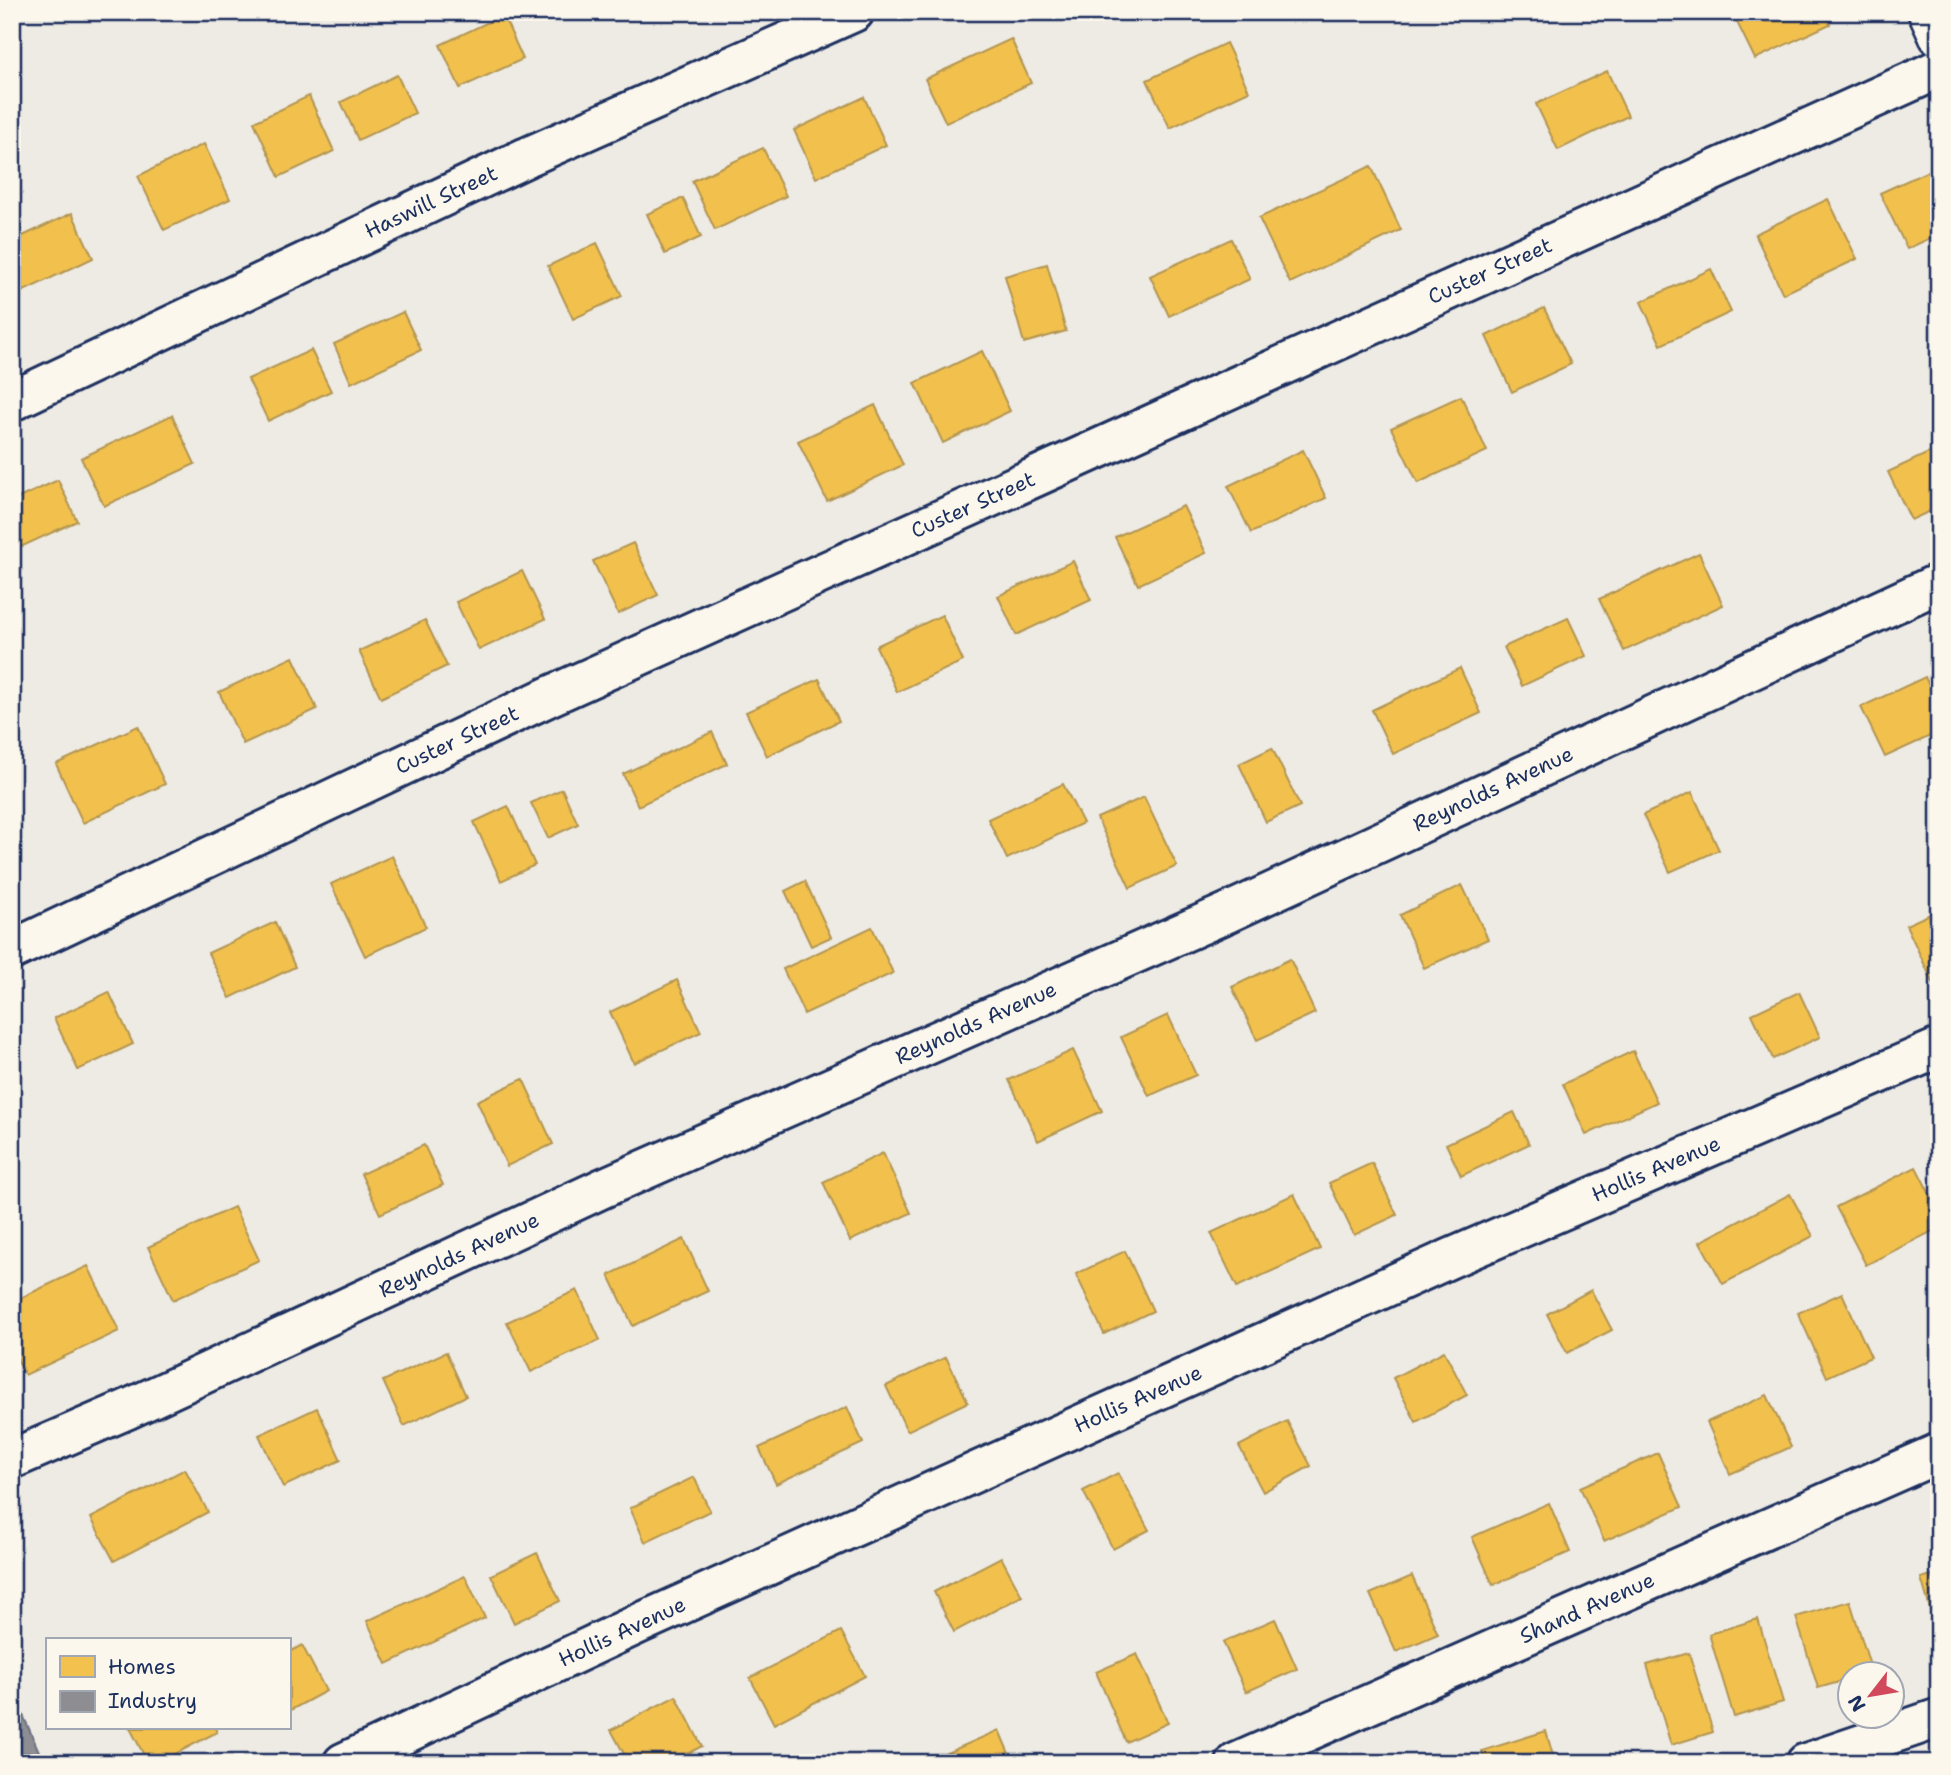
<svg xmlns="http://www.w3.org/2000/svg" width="1951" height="1775" viewBox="0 0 1951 1775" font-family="'Shantell Sans',sans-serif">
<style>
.homes{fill:#f2c14e;stroke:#b29553;stroke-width:2}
.industry{fill:#8d8d92;stroke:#6b7182;stroke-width:2}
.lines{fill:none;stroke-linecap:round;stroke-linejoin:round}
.minor-casing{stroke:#1b2f5e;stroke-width:44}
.minor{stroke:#fbf7ec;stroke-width:38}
.labels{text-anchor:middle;stroke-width:7;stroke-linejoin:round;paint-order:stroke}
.street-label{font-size:21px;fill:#1b2f5e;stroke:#fbf7ec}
</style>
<rect width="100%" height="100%" fill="#eeebe4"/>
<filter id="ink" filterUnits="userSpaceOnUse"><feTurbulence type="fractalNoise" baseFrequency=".0143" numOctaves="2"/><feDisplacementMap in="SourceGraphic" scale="14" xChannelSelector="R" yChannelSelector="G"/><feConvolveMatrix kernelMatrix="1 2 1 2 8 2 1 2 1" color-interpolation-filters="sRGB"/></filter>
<g filter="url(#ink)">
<g class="homes">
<path d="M 1732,12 L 1824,12 L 1830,24 L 1755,59 Z"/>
<path d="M 503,15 L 523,59 L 460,88 L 440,45 Z"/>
<path d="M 1011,39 L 1031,83 L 946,123 L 925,79 Z"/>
<path d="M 1226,43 L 1249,91 L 1170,128 L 1147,80 Z"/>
<path d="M 1607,71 L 1628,116 L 1558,150 L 1536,104 Z"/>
<path d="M 397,75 L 415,113 L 358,140 L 341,102 Z"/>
<path d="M 309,96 L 334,151 L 279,177 L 254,122 Z"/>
<path d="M 864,97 L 886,145 L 816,178 L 794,130 Z"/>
<path d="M 204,144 L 230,199 L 164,230 L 138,176 Z"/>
<path d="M 763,148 L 786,196 L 715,230 L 692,181 Z"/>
<path d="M 1371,166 L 1401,230 L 1290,283 L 1259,218 Z"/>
<path d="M 1939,166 L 1939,234 L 1907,249 L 1880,193 Z"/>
<path d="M 683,198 L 701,237 L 665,254 L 647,214 Z"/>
<path d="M 1828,199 L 1857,259 L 1783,294 L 1755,234 Z"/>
<path d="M 72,213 L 93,258 L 22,292 L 12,270 L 12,241 Z"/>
<path d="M 1231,239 L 1250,279 L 1169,316 L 1150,276 Z"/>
<path d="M 597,243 L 622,296 L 573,319 L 548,266 Z"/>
<path d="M 1047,264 L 1066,331 L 1024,343 L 1005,276 Z"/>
<path d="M 1711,269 L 1731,312 L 1661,345 L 1641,302 Z"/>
<path d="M 1544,308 L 1571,364 L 1512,392 L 1486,336 Z"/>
<path d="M 403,312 L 421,350 L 351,383 L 334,344 Z"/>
<path d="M 311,350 L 331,391 L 268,421 L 248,379 Z"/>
<path d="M 982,351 L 1010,411 L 943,443 L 915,383 Z"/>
<path d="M 1461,396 L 1487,451 L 1418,483 L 1391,428 Z"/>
<path d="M 875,405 L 903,465 L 827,501 L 798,441 Z"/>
<path d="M 172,415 L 195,464 L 104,506 L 81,458 Z"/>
<path d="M 1939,448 L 1939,507 L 1911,520 L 1888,472 Z"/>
<path d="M 1303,450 L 1326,498 L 1251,533 L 1228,486 Z"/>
<path d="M 58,480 L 77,521 L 12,551 L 12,501 Z"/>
<path d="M 1183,506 L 1206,553 L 1138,585 L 1115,537 Z"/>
<path d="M 633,543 L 658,595 L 618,614 L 593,561 Z"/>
<path d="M 1699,553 L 1723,605 L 1624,651 L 1599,599 Z"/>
<path d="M 1073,561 L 1091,600 L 1016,635 L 998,596 Z"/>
<path d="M 522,571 L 545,619 L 479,650 L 456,602 Z"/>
<path d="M 942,615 L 963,661 L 897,692 L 876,646 Z"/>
<path d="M 1568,618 L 1586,656 L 1522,686 L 1504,647 Z"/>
<path d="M 425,620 L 447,666 L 381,698 L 359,651 Z"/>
<path d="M 293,657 L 317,709 L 243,744 L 219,692 Z"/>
<path d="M 1460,668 L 1481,713 L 1393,754 L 1372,710 Z"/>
<path d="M 1925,677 L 1939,707 L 1939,732 L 1885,757 L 1861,707 Z"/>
<path d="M 819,679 L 839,721 L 767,756 L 746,712 Z"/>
<path d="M 138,726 L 165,784 L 83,823 L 56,764 Z"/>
<path d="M 712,732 L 727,764 L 638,806 L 623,774 Z"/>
<path d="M 1272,748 L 1300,806 L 1266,822 L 1239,764 Z"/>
<path d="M 1063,784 L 1083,823 L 1007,859 L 988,819 Z"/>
<path d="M 562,789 L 578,824 L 548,838 L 531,803 Z"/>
<path d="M 1692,792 L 1719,850 L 1670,872 L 1643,815 Z"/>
<path d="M 1144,797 L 1177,866 L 1130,888 L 1097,818 Z"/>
<path d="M 508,806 L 535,865 L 501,881 L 474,822 Z"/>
<path d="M 392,856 L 426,927 L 365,956 L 331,884 Z"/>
<path d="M 805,881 L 831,937 L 811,946 L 785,891 Z"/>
<path d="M 1462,885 L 1488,939 L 1424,968 L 1400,915 Z"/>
<path d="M 1939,910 L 1939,986 L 1935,987 L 1906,925 Z"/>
<path d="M 275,922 L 295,967 L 230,998 L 208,953 Z"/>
<path d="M 872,927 L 893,973 L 804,1014 L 783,969 Z"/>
<path d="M 1290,959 L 1315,1013 L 1257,1040 L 1232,987 Z"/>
<path d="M 677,980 L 701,1032 L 634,1063 L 610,1012 Z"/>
<path d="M 109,992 L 133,1044 L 78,1070 L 54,1018 Z"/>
<path d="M 1799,992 L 1820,1037 L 1773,1059 L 1752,1014 Z"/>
<path d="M 1168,1015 L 1196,1075 L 1149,1096 L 1121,1037 Z"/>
<path d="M 1073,1050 L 1102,1111 L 1038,1141 L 1009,1080 Z"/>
<path d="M 1633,1051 L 1657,1102 L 1586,1135 L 1563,1084 Z"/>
<path d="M 523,1079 L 553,1144 L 507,1166 L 477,1101 Z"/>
<path d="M 1514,1112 L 1529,1144 L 1461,1176 L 1446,1144 Z"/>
<path d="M 424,1145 L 443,1185 L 380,1214 L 361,1174 Z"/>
<path d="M 883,1153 L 911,1213 L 850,1241 L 823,1182 Z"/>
<path d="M 1372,1163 L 1397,1215 L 1354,1235 L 1329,1183 Z"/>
<path d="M 1916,1167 L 1939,1212 L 1939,1228 L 1866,1265 L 1836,1207 Z"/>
<path d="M 1294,1194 L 1320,1249 L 1237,1287 L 1211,1233 Z"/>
<path d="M 1790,1194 L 1813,1236 L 1723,1284 L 1700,1242 Z"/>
<path d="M 234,1207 L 259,1260 L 173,1300 L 148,1247 Z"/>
<path d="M 684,1239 L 708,1291 L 633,1326 L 609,1275 Z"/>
<path d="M 1125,1251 L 1153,1311 L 1104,1334 L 1076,1274 Z"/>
<path d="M 88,1266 L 119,1331 L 25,1375 L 12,1349 L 12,1302 Z"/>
<path d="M 577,1290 L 600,1340 L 531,1372 L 507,1322 Z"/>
<path d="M 1591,1290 L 1612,1330 L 1567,1353 L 1547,1314 Z"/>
<path d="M 1842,1293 L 1871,1357 L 1827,1377 L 1798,1313 Z"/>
<path d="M 1444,1351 L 1467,1395 L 1416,1422 L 1393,1378 Z"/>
<path d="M 446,1352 L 466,1396 L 404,1426 L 383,1381 Z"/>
<path d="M 946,1357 L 968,1402 L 907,1431 L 886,1386 Z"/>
<path d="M 1767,1395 L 1791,1447 L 1730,1474 L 1707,1422 Z"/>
<path d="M 847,1407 L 863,1443 L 776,1484 L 759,1448 Z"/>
<path d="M 317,1408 L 341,1460 L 283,1487 L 259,1435 Z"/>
<path d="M 1287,1421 L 1311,1466 L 1263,1492 L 1239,1446 Z"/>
<path d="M 1658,1453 L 1682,1507 L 1604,1541 L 1580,1487 Z"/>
<path d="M 185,1469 L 208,1512 L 114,1561 L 91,1518 Z"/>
<path d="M 1118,1473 L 1149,1530 L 1113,1549 L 1083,1491 Z"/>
<path d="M 694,1477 L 710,1511 L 645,1542 L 630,1508 Z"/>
<path d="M 1549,1503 L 1570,1552 L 1493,1585 L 1472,1537 Z"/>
<path d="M 537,1553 L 560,1601 L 514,1623 L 491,1575 Z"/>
<path d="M 1001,1557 L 1022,1596 L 954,1632 L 934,1592 Z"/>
<path d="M 1939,1573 L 1939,1639 L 1921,1578 Z"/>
<path d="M 465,1576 L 485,1618 L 387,1664 L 367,1621 Z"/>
<path d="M 1412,1576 L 1438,1634 L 1396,1652 L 1370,1594 Z"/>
<path d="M 1850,1601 L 1872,1672 L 1850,1674 L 1850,1679 L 1818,1688 L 1796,1617 Z"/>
<path d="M 1275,1619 L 1297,1669 L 1246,1692 L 1223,1642 Z"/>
<path d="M 1758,1619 L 1783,1702 L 1734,1717 L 1709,1634 Z"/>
<path d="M 841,1631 L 865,1676 L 774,1724 L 750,1678 Z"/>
<path d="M 302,1645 L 326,1691 L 289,1711 L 289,1652 Z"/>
<path d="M 1689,1653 L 1713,1732 L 1671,1745 L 1647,1665 Z"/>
<path d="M 1137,1654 L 1168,1723 L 1126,1742 L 1096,1672 Z"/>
<path d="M 676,1696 L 702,1746 L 670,1763 L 629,1763 L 611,1730 Z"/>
<path d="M 130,1728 L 215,1728 L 217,1732 L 158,1763 L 148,1763 Z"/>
<path d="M 999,1730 L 1013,1763 L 924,1763 Z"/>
<path d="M 1546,1731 L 1555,1763 L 1485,1763 L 1482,1751 Z"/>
</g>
<path class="industry" d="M 12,1690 L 44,1763 L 12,1763 Z"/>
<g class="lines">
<defs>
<g id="minor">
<path d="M 1928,12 L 1939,36"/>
<path d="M 12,401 L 527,157 L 854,12"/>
<path d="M 12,950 L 550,696 L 1939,69"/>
<path d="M 12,1459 L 128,1409 L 603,1188 L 1227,913 L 1939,583"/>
<path d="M 343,1763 L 638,1624 L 1451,1258 L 1939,1048"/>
<path d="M 1236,1763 L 1939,1453"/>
<path d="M 1806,1763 L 1939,1718"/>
</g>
</defs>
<use href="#minor" class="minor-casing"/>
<use href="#minor" class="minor"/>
</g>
</g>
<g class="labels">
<g class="street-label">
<text transform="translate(431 202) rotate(-25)" y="7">Haswill Street</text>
<text transform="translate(1490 271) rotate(-24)" y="7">Custer Street</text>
<text transform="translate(973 505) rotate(-24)" y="7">Custer Street</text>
<text transform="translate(457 740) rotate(-25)" y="7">Custer Street</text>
<text transform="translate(1493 789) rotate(-25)" y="7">Reynolds Avenue</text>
<text transform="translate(976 1023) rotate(-24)" y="7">Reynolds Avenue</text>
<text transform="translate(1656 1169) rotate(-23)" y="7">Hollis Avenue</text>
<text transform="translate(459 1255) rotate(-25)" y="7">Reynolds Avenue</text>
<text transform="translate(1138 1399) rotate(-24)" y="7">Hollis Avenue</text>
<text transform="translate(1587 1608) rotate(-24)" y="7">Shand Avenue</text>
<text transform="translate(622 1632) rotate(-25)" y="7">Hollis Avenue</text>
</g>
</g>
<rect width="1951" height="1775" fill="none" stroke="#fbf7ec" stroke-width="42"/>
<rect x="21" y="21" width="1909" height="1733" fill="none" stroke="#1b2f5e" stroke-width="2.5" filter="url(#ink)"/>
<rect x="46" y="1638" width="245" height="91" fill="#fbf7ec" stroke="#a1a7b3" stroke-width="2"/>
<rect x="60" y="1656" width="35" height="21" fill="#f2c14e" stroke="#a1a7b3" stroke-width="2"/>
<text x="108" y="1674" font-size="21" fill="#1b2f5e">Homes</text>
<rect x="60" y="1691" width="35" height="21" fill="#8d8d92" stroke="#a1a7b3" stroke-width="2"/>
<text x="108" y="1708" font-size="21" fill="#1b2f5e">Industry</text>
<g transform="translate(1871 1695) rotate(239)"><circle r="33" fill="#fbf7ec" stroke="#a1a7b3" stroke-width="2"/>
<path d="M0-5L12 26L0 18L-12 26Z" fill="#d1495b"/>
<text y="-10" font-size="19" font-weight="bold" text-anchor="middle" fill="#1b2f5e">N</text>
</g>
</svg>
